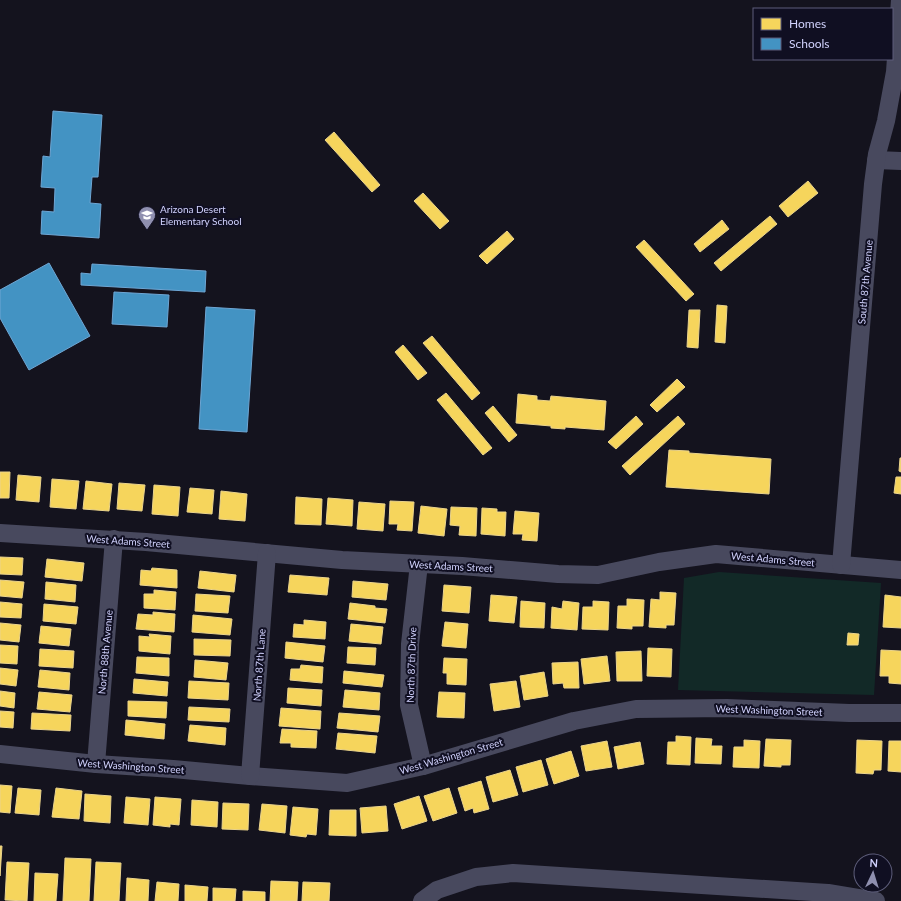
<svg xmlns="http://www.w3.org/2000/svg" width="901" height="901" viewBox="0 0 901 901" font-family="Lato,sans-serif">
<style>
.green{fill:#122927}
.homes{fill:#f6d55c;stroke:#ebd48c}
.schools{fill:#4393c3;stroke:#6ea6d4}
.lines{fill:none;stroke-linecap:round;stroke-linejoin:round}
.minor{stroke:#48495e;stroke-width:18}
.labels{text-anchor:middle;stroke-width:4;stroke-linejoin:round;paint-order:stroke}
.poi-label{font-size:10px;fill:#d1d2fd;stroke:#100f22;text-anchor:start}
.street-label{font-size:10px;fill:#d1d2fd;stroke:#100f22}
</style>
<rect width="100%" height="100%" fill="#14131e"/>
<path class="green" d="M 719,572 L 881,583 L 874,695 L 678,690 L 684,578 Z"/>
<g class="homes">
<path d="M 334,132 L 380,185 L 372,192 L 325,140 Z"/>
<path d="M 808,181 L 818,193 L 788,217 L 779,206 Z"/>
<path d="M 423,193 L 449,221 L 440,229 L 414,201 Z"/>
<path d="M 770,216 L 777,224 L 721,271 L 714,263 Z"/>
<path d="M 722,220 L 729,229 L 700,252 L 694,244 Z"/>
<path d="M 507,231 L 514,239 L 487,264 L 479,256 Z"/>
<path d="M 644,240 L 694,294 L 686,301 L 636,247 Z"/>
<path d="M 717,305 L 727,306 L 725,343 L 715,342 Z"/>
<path d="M 689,310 L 700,310 L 698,348 L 687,347 Z"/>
<path d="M 432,336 L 480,393 L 472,400 L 423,343 Z"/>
<path d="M 403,345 L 427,373 L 418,380 L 395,352 Z"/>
<path d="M 677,379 L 685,387 L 657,412 L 650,405 Z"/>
<path d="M 446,393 L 492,448 L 483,455 L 437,400 Z"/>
<path d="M 518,394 L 537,396 L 537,400 L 550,401 L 551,396 L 606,401 L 604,430 L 565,427 L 565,429 L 551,428 L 551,426 L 516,423 Z"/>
<path d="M 493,406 L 517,435 L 509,442 L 485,413 Z"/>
<path d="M 636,416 L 643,424 L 616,449 L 608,442 Z"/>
<path d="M 678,416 L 685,424 L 630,475 L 622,466 Z"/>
<path d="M 669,450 L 689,451 L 689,453 L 771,459 L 769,494 L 666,487 Z"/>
<path d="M 900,458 L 901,458 L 901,472 L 899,471 Z"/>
<path d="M 0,472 L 10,472 L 9,498 L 0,498 Z"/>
<path d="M 18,475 L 41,477 L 39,502 L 16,500 Z"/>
<path d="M 896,477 L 901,477 L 901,494 L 894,493 Z"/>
<path d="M 52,479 L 79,481 L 76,509 L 50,507 Z"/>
<path d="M 86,481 L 112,484 L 109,511 L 83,509 Z"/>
<path d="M 119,483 L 145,485 L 142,511 L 117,509 Z"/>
<path d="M 154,485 L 180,487 L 178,516 L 152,514 Z"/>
<path d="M 190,488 L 214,490 L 212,514 L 187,512 Z"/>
<path d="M 221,491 L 247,494 L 245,521 L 219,519 Z"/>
<path d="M 296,497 L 322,499 L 321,525 L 295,524 Z"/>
<path d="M 328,498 L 353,500 L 352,526 L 326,524 Z"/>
<path d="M 390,501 L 414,502 L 412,531 L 397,530 L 398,524 L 389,524 Z"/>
<path d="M 359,502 L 385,504 L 383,531 L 357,529 Z"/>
<path d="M 421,506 L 447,509 L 444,536 L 418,533 Z"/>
<path d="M 451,507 L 477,508 L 476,536 L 459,535 L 460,526 L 450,525 Z"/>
<path d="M 482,508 L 497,509 L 497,512 L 506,512 L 505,536 L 481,534 Z"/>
<path d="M 515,511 L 539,513 L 537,541 L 522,540 L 523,534 L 513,534 Z"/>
<path d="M 0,557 L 23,558 L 22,575 L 0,574 Z"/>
<path d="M 47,559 L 84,563 L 82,581 L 45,577 Z"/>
<path d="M 152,568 L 177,570 L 177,588 L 140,585 L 141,570 L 151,571 Z"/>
<path d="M 200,571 L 236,575 L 234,592 L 198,588 Z"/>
<path d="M 290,575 L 329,578 L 327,595 L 288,592 Z"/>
<path d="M 0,580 L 24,582 L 22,598 L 0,596 Z"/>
<path d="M 353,581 L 388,584 L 386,600 L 352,597 Z"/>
<path d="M 46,582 L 76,585 L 75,602 L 45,599 Z"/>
<path d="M 444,585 L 471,587 L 469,613 L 442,611 Z"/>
<path d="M 154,590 L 176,592 L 175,610 L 144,608 L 144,594 L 154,594 Z"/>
<path d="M 660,592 L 676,593 L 674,625 L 666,625 L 666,628 L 649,627 L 651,599 L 660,600 Z"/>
<path d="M 196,594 L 230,596 L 228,613 L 195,611 Z"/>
<path d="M 491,595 L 517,597 L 514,623 L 489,621 Z"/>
<path d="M 885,595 L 901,597 L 901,628 L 883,627 Z"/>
<path d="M 627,599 L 644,600 L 643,626 L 632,626 L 632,629 L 617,628 L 618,606 L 627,606 Z"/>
<path d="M 521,601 L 545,603 L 544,628 L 520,627 Z"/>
<path d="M 563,601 L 579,603 L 577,630 L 551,628 L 552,607 L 562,609 Z"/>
<path d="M 593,601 L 609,602 L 608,630 L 582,629 L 583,607 L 593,607 Z"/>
<path d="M 0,602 L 22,604 L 21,618 L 0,617 Z"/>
<path d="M 350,603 L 375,606 L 375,608 L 387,609 L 385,623 L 348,619 Z"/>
<path d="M 44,604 L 78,607 L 76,624 L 43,621 Z"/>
<path d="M 153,612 L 175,614 L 174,632 L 136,629 L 138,614 L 153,615 Z"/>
<path d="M 193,615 L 232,619 L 230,635 L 192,632 Z"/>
<path d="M 304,620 L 326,622 L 325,639 L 293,637 L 294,624 L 304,625 Z"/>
<path d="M 445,622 L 468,624 L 466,648 L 442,646 Z"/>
<path d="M 0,623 L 21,625 L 19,642 L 0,640 Z"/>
<path d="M 351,624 L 383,627 L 381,644 L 349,641 Z"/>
<path d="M 41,626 L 71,629 L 69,646 L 39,643 Z"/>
<path d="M 848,633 L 859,634 L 858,645 L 847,645 Z"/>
<path d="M 149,634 L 171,636 L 170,654 L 139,651 L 139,636 L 150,637 Z"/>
<path d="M 194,639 L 231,640 L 230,656 L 194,655 Z"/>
<path d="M 286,642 L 325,646 L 323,662 L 285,658 Z"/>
<path d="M 0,645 L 18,646 L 17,664 L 0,663 Z"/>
<path d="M 348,647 L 376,648 L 375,665 L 347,663 Z"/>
<path d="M 648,648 L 672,649 L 671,677 L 647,676 Z"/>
<path d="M 40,649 L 74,651 L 73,668 L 39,666 Z"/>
<path d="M 881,650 L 901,651 L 901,684 L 889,683 L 889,676 L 880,676 Z"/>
<path d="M 641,651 L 642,681 L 617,681 L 616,652 Z"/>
<path d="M 607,656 L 610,681 L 584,684 L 581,659 Z"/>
<path d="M 137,657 L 169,658 L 169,676 L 136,673 Z"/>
<path d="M 444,658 L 467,659 L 466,685 L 447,684 L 447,673 L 443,673 Z"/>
<path d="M 195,660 L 228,663 L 226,680 L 194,677 Z"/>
<path d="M 578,662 L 579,688 L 564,688 L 563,683 L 553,684 L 552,663 Z"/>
<path d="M 301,665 L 323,667 L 322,683 L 290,680 L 291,669 L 300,669 Z"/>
<path d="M 0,668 L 18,670 L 16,686 L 0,684 Z"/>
<path d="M 40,670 L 70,673 L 69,690 L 38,687 Z"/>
<path d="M 344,671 L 384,675 L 382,687 L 343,683 Z"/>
<path d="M 544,672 L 548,696 L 524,700 L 520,676 Z"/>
<path d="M 134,679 L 168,682 L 167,696 L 133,693 Z"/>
<path d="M 189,681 L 229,683 L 228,700 L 188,698 Z"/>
<path d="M 516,681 L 520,707 L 494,711 L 490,684 Z"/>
<path d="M 288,688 L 322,690 L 321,706 L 287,703 Z"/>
<path d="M 345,690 L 380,693 L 379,710 L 343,707 Z"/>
<path d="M 0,691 L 15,693 L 14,708 L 0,706 Z"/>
<path d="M 39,692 L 72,695 L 70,712 L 37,709 Z"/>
<path d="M 439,692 L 465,693 L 464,718 L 437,717 Z"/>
<path d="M 128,701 L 167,702 L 166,718 L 128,716 Z"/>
<path d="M 189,707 L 230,709 L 229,722 L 188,720 Z"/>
<path d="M 281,708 L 321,711 L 320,729 L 279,726 Z"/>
<path d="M 0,711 L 14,712 L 13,728 L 0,727 Z"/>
<path d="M 32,713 L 71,715 L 70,731 L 31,729 Z"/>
<path d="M 339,713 L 380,716 L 378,732 L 337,728 Z"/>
<path d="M 126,720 L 165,724 L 164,739 L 125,735 Z"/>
<path d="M 190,725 L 226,728 L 225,745 L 188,741 Z"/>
<path d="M 282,729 L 317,731 L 316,748 L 291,747 L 291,743 L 280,743 Z"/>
<path d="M 338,733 L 377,736 L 375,753 L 336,749 Z"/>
<path d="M 676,736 L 691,737 L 690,765 L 667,764 L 668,742 L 676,742 Z"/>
<path d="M 696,738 L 712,739 L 711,746 L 722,746 L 721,764 L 695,763 Z"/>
<path d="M 766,739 L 791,740 L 790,765 L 781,765 L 781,767 L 764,766 Z"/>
<path d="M 744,740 L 760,741 L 759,768 L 733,767 L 734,747 L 744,747 Z"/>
<path d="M 857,740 L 882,741 L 881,770 L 874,770 L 873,774 L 856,773 Z"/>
<path d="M 607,741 L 612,767 L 586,771 L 581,746 Z"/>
<path d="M 889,741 L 901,741 L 901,772 L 888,771 Z"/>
<path d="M 640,742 L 644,764 L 618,769 L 614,747 Z"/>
<path d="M 571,751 L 579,776 L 554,784 L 546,759 Z"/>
<path d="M 541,760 L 548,785 L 523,792 L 516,767 Z"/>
<path d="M 510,770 L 518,795 L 493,802 L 486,777 Z"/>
<path d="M 481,781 L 489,809 L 474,813 L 473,808 L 465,811 L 458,788 Z"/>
<path d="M 0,785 L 12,786 L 10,813 L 0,812 Z"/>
<path d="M 18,788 L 41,790 L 39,815 L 15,813 Z"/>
<path d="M 56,788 L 82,791 L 79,819 L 52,817 Z"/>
<path d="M 449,788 L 457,813 L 433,821 L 424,796 Z"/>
<path d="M 85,794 L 111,796 L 110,823 L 84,821 Z"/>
<path d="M 419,796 L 427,821 L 402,829 L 394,804 Z"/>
<path d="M 126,797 L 150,799 L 148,825 L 124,823 Z"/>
<path d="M 155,797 L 181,799 L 179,825 L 170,824 L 170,827 L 153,825 Z"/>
<path d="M 192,800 L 218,802 L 217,827 L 191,825 Z"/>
<path d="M 223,803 L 249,804 L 248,830 L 222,829 Z"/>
<path d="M 262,804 L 287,806 L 285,833 L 259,830 Z"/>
<path d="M 386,806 L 388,831 L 362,833 L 360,808 Z"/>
<path d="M 293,807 L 318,809 L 316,835 L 307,834 L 306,837 L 290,835 Z"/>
<path d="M 330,810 L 356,810 L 356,836 L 329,835 Z"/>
<path d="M 0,846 L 2,846 L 0,876 Z"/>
<path d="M 65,858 L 91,859 L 89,901 L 63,901 Z"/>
<path d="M 7,862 L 29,863 L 27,901 L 5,900 Z"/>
<path d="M 96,862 L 121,863 L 119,901 L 94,901 Z"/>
<path d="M 35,873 L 58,874 L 56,901 L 34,901 Z"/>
<path d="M 127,878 L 149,880 L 148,901 L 126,901 Z"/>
<path d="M 271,881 L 298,882 L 297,901 L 270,901 Z"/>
<path d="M 157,882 L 179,884 L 178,901 L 155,901 Z"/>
<path d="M 303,882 L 330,883 L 329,901 L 302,901 Z"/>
<path d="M 185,885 L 208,887 L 207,901 L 185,901 Z"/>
<path d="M 213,888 L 236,889 L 235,901 L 213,901 Z"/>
<path d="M 243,891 L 265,892 L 265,901 L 243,901 Z"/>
</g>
<g class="schools">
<path d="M 53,111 L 102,115 L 98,177 L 92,177 L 90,203 L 101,204 L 99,238 L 41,234 L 42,211 L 54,212 L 55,188 L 41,187 L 43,156 L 50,157 Z"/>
<path d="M 49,263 L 90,336 L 29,370 L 0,318 L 0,290 Z"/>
<path d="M 92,264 L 206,271 L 205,292 L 81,285 L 81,273 L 91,274 Z"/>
<path d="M 114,292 L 169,295 L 167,327 L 112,324 Z"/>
<path d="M 206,307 L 255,310 L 247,432 L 199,429 Z"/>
</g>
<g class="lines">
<g class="minor">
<path d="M 876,160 L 901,161"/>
<path d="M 0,533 L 146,542 L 342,560 L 462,566 L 558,574 L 598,575 L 659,562 L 716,554 L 901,570"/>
<path d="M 419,564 L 410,644 L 409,705 L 423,766"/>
<path d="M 841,565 L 873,184 L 877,154 L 886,121 L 895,72 L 900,0"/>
<path d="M 0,754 L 96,764 L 173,769 L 250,776 L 347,783 L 423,766 L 574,721 L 636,709 L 727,708 L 849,713 L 901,713"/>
<path d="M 96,764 L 114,539"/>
<path d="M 250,776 L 267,553"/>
<path d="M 422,901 L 437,890 L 476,877 L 513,873 L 828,893 L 876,901"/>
</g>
</g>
<defs>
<symbol id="school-pin" viewBox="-11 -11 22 30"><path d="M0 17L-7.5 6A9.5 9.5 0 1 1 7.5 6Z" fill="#8f8faf" stroke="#100f22"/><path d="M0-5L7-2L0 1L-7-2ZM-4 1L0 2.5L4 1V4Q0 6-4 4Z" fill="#fff"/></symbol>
</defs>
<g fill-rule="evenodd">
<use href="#school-pin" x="137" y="205" width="20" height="27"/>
</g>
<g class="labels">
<g class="poi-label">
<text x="160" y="213">Arizona Desert<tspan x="160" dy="12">Elementary School</tspan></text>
</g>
<g class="street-label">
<text transform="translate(865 282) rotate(-85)" y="4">South 87th Avenue</text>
<text transform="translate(128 541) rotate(4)" y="4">West Adams Street</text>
<text transform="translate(773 559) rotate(5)" y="4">West Adams Street</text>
<text transform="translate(451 566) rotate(3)" y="4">West Adams Street</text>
<text transform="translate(105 652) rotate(-85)" y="4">North 88th Avenue</text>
<text transform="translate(259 665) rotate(-86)" y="4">North 87th Lane</text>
<text transform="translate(411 665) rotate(-88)" y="4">North 87th Drive</text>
<text transform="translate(769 710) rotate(2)" y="4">West Washington Street</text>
<text transform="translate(451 756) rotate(-16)" y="4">West Washington Street</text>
<text transform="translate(131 766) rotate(4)" y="4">West Washington Street</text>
</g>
</g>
<rect x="753" y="8" width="140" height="52" fill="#100f22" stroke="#5d5d7a"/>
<rect x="761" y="18" width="20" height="12" fill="#f6d55c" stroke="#5d5d7a"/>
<text x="789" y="28" font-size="12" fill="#d1d2fd">Homes</text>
<rect x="761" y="38" width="20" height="12" fill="#4393c3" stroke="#5d5d7a"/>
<text x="789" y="48" font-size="12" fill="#d1d2fd">Schools</text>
<g transform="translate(873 873) rotate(4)"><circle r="19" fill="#100f22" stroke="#5d5d7a"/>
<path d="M0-3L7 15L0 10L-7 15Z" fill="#8f8faf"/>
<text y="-6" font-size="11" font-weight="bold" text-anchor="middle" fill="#d1d2fd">N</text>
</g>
</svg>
